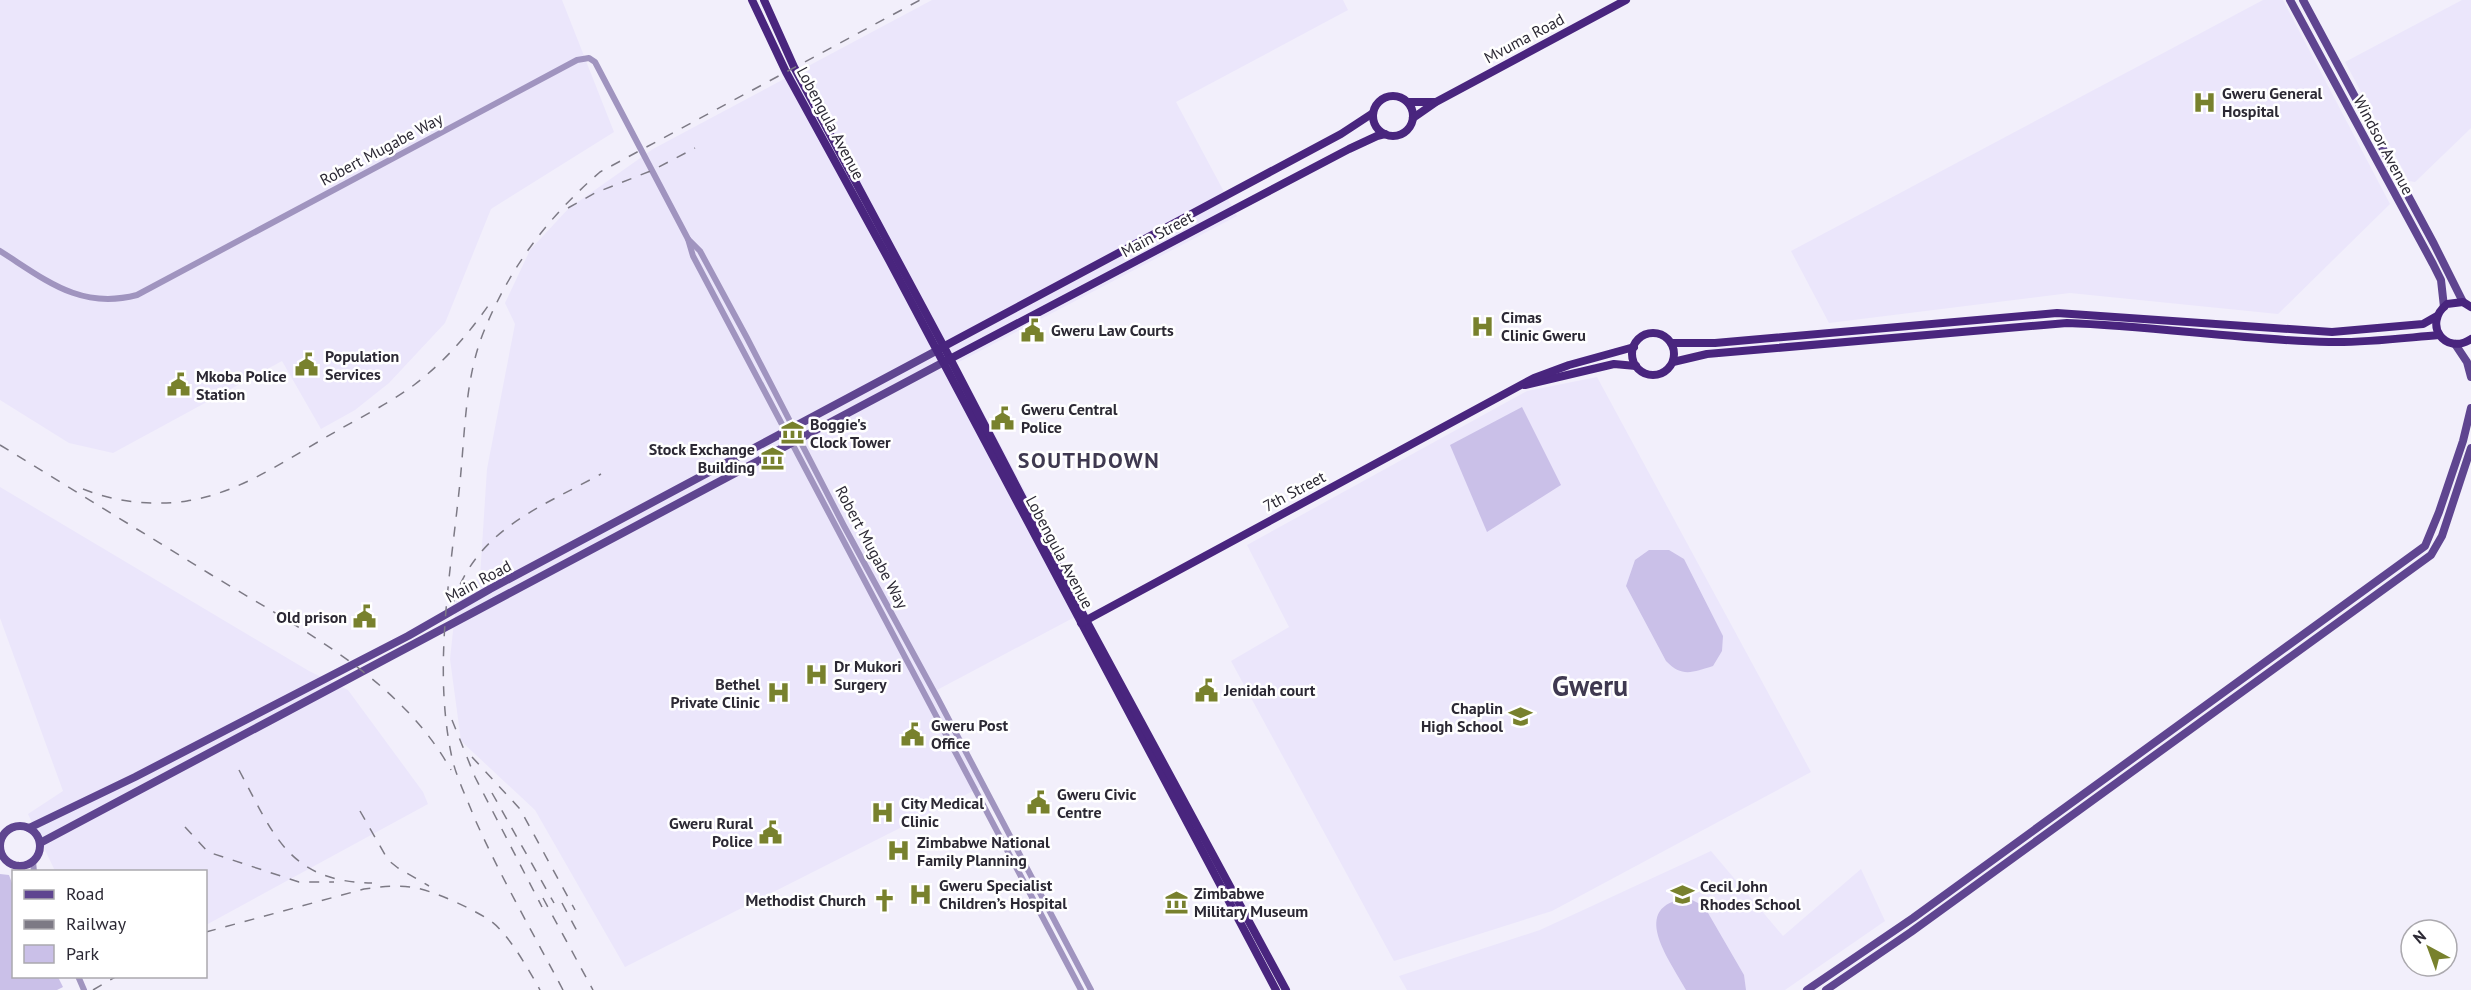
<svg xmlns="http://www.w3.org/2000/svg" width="2471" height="990" viewBox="0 0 2471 990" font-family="'PT Sans',sans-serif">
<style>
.built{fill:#ebe6fb}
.green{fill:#cac0e8}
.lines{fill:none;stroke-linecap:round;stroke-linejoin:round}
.minor{stroke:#a094bf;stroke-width:6}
.major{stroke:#5f4590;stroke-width:8}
.highway{stroke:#49257e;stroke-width:8}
.rail{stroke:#7d7a85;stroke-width:1.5;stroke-dasharray:10 10;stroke-linecap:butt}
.labels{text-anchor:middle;stroke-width:5;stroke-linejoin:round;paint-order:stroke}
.street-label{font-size:16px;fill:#2c2934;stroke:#fff}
.poi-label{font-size:16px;font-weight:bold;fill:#2c2934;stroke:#fff;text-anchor:start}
.district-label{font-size:22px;font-weight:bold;letter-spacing:1.5px;fill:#3f3950;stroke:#fff}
.town-label{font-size:28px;font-weight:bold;fill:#3f3950;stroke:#fff}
</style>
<rect width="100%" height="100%" fill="#f2effb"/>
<g class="built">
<path d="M 0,0 L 562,0 L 614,132 L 491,209 L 445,323 L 389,383 L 355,410 L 321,429 L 282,361 L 113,453 L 69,443 L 0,400 Z"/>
<path d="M 932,0 L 1343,0 L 1348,10 L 1176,102 L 1237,216 L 957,363 L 1088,610 L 937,690 L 985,785 L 625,967 L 535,810 L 461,741 L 450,659 L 457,594 L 480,577 L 487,469 L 515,324 L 505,303 L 530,250 L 568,209 L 653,149 Z"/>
<path d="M 2263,0 L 2283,0 L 2390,204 L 2278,314 L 2070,293 L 1829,323 L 1791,251 Z"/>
<path d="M 2462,0 L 2471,0 L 2471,128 L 2415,182 L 2409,181 L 2345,62 Z"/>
<path d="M 1597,377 L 1811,772 L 1552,911 L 1394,961 L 1231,661 L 1289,627 L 1247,545 L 1527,391 Z"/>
<path d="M 0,487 L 309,671 L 348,690 L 423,792 L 428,804 L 206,925 L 206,872 L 55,871 L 28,814 L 63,791 L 0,618 Z"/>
<path d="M 1711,851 L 1783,936 L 1861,869 L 1885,921 L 1785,990 L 1407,990 L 1399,976 L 1540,930 Z"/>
</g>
<g class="green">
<path d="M 1522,407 L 1561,485 L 1487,532 L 1450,445 Z"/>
<path d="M 1649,550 L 1669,550 L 1684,559 L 1723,636 L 1722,651 L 1713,666 C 1693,672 1682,678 1666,661 L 1626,586 L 1635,560 Z"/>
<path d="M 0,874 L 9,875 L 13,886 L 14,976 L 58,977 L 63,987 L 57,990 L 0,990 Z"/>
<path d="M 1688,898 L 1704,906 L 1744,975 L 1746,990 L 1686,990 C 1670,960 1627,906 1688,898 Z"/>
</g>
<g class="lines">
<g class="minor">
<path d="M 688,239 L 700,251 L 747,338 L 844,526 L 938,699 L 1091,990"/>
<path d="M 0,251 C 46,280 80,310 137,295 L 577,60 L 589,58 L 595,62 L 688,239 L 693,256 L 1081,990"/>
<path d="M 33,861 L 34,872"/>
<path d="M 18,865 L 23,872"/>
<path d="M 78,976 L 84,990"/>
</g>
<g class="major">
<path d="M 2290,0 L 2433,264 L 2441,280 L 2444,307"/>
<path d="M 2303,0 L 2434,244 L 2463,302"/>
<path d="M 2455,344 L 2467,362 L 2471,377"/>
<circle cx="20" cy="846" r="20"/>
<path d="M 29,828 L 135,777 L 408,636 L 490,589 L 936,351"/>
<path d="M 40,843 L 942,363"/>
<path d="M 1807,990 L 1913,918 L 2425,546 L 2439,512 L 2463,441 L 2471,408"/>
<path d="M 1826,990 L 1911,932 L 2431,555 L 2442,536 L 2471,448"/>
</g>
<g class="highway">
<path d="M 752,0 L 786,72 L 889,260 L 1276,990"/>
<path d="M 764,0 L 794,67 L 944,347 L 1086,620 L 1286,990"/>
<circle cx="1393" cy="116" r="20"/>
<path d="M 1408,102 L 1435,102"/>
<path d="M 1413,118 L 1436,102 L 1626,0"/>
<path d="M 2471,307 L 2463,302 L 2447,304 C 2422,324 2445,356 2471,339"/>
<circle cx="1653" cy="354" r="21"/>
<path d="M 1671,343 L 1715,343 L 2057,313 L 2332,332 L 2423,324 L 2437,316"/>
<path d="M 939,349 L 1341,134 L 1373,113"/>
<path d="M 946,361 L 1349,149 L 1377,136 L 1385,134"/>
<path d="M 1673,362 L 1707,354 L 2067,323 C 2155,326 2241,340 2329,342 C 2365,343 2403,338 2439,335"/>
<path d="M 1525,385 L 1614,364 L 1636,366"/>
<path d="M 1081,623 L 1534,378 L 1569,365 L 1634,347"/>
</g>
<g class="rail">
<path d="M 568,208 L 595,193 L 653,170 L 695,148"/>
<path d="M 0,445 C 70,488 140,531 210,574 C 297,627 400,678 451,770"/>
<path d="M 83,489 C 115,502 153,506 187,501 C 240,493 289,458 335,432 C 361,417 390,403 414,385 C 443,363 467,336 488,306"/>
<path d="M 453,603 C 476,530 539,508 601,474"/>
<path d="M 452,720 L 475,777 L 542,907"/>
<path d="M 472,757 L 520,809 L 575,910"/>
<path d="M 239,770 C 273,833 288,882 372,883"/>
<path d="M 492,793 L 554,903"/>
<path d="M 360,811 L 388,860 L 398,868 L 429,886"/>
<path d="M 185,827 L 208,852 L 299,882 L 334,882"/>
<path d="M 543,898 L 593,990"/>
<path d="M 562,903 L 578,933"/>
<path d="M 206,932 L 364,889 C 380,887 395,885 411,887 C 430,889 476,910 492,922 C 509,935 529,970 540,990"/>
<path d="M 93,990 L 117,976"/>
<path d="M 563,990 C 533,933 500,876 474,817 C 466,796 455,775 451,753 C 433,664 451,572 460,482 C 465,433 465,377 484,331 C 510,267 548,217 600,172 L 920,0"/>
</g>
</g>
<defs>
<symbol id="hospital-bare" viewBox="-9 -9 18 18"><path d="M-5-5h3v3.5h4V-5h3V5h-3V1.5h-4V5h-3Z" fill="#78812d" stroke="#fff" stroke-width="2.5" paint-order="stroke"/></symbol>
<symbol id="civic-bare" viewBox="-9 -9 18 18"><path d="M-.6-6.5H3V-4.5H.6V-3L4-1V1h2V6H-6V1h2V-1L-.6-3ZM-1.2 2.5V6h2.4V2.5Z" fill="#78812d" stroke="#fff" stroke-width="2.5" paint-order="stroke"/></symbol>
<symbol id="museum-bare" viewBox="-9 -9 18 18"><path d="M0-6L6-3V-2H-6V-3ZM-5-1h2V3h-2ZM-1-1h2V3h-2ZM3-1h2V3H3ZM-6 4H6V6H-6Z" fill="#78812d" stroke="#fff" stroke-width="2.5" paint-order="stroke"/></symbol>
<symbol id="school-bare" viewBox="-9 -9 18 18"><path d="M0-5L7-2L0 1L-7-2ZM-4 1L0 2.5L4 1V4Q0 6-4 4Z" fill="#78812d" stroke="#fff" stroke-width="2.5" paint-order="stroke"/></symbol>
<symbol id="church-bare" viewBox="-9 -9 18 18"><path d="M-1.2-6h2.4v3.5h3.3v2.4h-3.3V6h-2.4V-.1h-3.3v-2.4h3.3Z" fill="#78812d" stroke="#fff" stroke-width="2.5" paint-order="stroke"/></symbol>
</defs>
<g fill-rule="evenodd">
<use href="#hospital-bare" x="2188" y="86" width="33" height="33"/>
<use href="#hospital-bare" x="1466" y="310" width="33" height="33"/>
<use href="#civic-bare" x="1016" y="314" width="33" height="33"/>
<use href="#civic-bare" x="290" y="348" width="33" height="33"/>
<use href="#civic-bare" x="162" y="368" width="33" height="33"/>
<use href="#civic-bare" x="986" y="402" width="33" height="33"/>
<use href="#museum-bare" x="776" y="416" width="33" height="33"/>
<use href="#museum-bare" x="756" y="442" width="33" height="33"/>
<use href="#civic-bare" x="348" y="600" width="33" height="33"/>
<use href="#hospital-bare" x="800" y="658" width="33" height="33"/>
<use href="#civic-bare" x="1190" y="674" width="33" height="33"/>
<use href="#hospital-bare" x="762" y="676" width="33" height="33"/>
<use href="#school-bare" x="1504" y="700" width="33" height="33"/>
<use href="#civic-bare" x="896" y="718" width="33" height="33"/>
<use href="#civic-bare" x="1022" y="786" width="33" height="33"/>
<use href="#hospital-bare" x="866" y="796" width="33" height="33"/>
<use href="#civic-bare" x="754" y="816" width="33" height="33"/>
<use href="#hospital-bare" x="882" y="834" width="33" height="33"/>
<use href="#hospital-bare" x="904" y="878" width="33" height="33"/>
<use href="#school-bare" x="1666" y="878" width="33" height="33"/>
<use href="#church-bare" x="868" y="884" width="33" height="33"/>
<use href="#museum-bare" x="1160" y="886" width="33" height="33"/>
</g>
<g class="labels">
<g class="street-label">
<text transform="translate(1524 38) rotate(-28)" y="6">Mvuma Road</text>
<text transform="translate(831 123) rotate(62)" y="6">Lobengula Avenue</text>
<text transform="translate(2384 145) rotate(62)" y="6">Windsor Avenue</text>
<text transform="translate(381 149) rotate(-28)" y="6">Robert Mugabe Way</text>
<text transform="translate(1157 234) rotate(-28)" y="6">Main Street</text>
<text transform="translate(1294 491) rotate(-28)" y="6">7th Street</text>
<text transform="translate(872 547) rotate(62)" y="6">Robert Mugabe Way</text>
<text transform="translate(1060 552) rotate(62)" y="6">Lobengula Avenue</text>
<text transform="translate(478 581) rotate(-28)" y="6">Main Road</text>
</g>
<g class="poi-label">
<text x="2222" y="99">Gweru General<tspan x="2222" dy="18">Hospital</tspan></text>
<text x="1501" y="323">Cimas<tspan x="1501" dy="18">Clinic Gweru</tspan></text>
<text x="1051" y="336">Gweru Law Courts</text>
<text x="325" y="362">Population<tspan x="325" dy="18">Services</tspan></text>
<text x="196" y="382">Mkoba Police<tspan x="196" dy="18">Station</tspan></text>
<text x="1021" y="415">Gweru Central<tspan x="1021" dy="18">Police</tspan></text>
<text x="810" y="430">Boggie's<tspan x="810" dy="18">Clock Tower</tspan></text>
<text x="755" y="455" text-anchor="end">Stock Exchange<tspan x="755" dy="18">Building</tspan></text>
<text x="347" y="623" text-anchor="end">Old prison</text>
<text x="834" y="672">Dr Mukori<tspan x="834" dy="18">Surgery</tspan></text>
<text x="760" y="690" text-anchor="end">Bethel<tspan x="760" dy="18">Private Clinic</tspan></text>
<text x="1224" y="696">Jenidah court</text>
<text x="1503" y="714" text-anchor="end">Chaplin<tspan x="1503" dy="18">High School</tspan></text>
<text x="931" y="731">Gweru Post<tspan x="931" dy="18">Office</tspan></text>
<text x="1057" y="800">Gweru Civic<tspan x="1057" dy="18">Centre</tspan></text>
<text x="901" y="809">City Medical<tspan x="901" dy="18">Clinic</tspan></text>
<text x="753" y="829" text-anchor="end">Gweru Rural<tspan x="753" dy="18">Police</tspan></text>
<text x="917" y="848">Zimbabwe National<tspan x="917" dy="18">Family Planning</tspan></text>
<text x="939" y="891">Gweru Specialist<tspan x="939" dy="18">Children’s Hospital</tspan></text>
<text x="1700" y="892">Cecil John<tspan x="1700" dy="18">Rhodes School</tspan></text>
<text x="1194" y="899">Zimbabwe<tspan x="1194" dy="18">Military Museum</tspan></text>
<text x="866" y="906" text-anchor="end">Methodist Church</text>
</g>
<g class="district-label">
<text x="1089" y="468">SOUTHDOWN</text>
</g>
<g class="town-label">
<text x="1590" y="696">Gweru</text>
</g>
</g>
<rect x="12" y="870" width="195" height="108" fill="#ffffff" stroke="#aba9ae" stroke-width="1.5"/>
<rect x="24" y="890" width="30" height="9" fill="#5f4590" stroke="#aba9ae" stroke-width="1.5"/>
<text x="66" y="900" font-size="18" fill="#2c2934">Road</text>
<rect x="24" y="920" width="30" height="9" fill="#7d7a85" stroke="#aba9ae" stroke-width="1.5"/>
<text x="66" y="930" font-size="18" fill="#2c2934">Railway</text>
<rect x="24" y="945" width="30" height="18" fill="#cac0e8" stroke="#aba9ae" stroke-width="1.5"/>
<text x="66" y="960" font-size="18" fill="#2c2934">Park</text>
<g transform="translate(2429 948) rotate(319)"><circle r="28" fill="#ffffff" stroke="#aba9ae" stroke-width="1.5"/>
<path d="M0-4.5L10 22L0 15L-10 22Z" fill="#78812d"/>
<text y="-9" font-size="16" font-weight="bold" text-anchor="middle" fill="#2c2934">N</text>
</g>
</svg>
